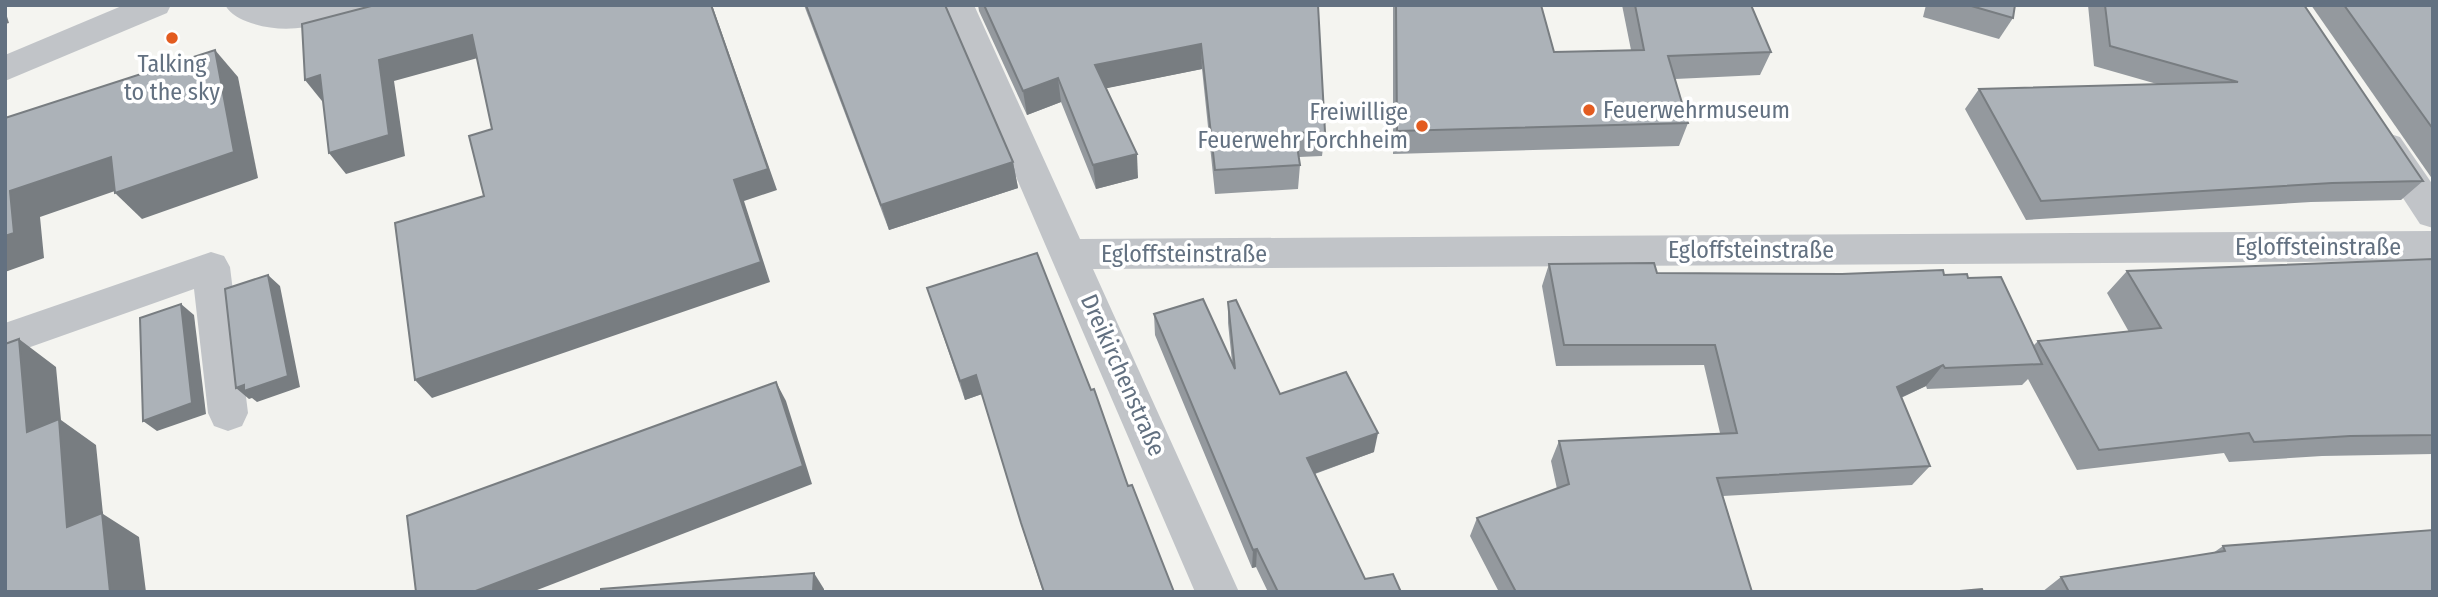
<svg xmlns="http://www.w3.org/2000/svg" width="2438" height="597" viewBox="0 0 2438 597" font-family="'Fira Sans Condensed',sans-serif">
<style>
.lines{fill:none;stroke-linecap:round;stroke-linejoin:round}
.minor{fill:#c1c4c8;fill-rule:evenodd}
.wall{fill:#94999e}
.shaded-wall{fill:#787d81}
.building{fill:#acb2b8;stroke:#787d81;stroke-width:2}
.poi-dot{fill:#e35c20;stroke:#fff;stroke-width:2.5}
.labels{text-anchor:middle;stroke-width:7;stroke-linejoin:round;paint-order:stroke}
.poi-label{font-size:24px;fill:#637181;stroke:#fff}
.street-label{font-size:24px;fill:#637181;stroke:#fff}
</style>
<rect width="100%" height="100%" fill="#f4f4f0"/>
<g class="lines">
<g class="minor">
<path d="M 124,5 L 171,5 L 167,13 L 5,81 L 5,55 Z"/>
<path d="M 225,5 L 282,7 L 367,5 L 363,13 C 324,24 290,36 251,23 C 240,19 231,15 225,5 Z"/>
<path d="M 942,5 L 974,5 L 1080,239 L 2433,231 L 2433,261 L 1093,269 L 1239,592 L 1195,592 Z"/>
<path d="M 2387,133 L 2400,137 L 2433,185 L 2433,228 L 2420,224 L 2369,146 L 2374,137 Z"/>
<path d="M 211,252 L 224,256 L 230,267 L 248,413 L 242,426 L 228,431 L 214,426 L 208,413 L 194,289 L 5,356 L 5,323 Z"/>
</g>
</g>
<g class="wall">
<path d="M 804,5 L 945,5 L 1013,162 L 1018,188 L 889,230 Z"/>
<path d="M 978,5 L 1318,5 L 1325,132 L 1322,156 L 1299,157 L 1300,165 L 1298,189 L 1215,194 L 1202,69 L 1106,88 L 1138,178 L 1096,189 L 1061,102 L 1027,115 L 979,11 Z"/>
<path d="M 1393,5 L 1541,5 L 1554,52 L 1631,50 L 1622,5 L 1751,5 L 1771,52 L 1760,75 L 1675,79 L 1688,123 L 1679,146 L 1393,154 Z"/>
<path d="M 1926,5 L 2015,5 L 2013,18 L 1999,39 L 1923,17 Z"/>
<path d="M 2088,5 L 2304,5 L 2423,181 L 2401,200 L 2311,202 L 2026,220 L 1965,109 L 1979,89 L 2157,84 L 2094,66 Z"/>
<path d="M 2311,5 L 2433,5 L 2433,180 Z"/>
<path d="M 2433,259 L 2433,454 L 2322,456 L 2229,462 L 2224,453 L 2077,470 L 2028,379 L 2022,385 L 1927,389 L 1926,386 L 1901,398 L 1930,466 L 1912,485 L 1723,496 L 1752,592 L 1499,592 L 1470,536 L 1477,518 L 1557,489 L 1551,461 L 1559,441 L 1720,433 L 1704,365 L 1556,366 L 1542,286 L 1549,264 L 1657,273 L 1944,275 L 1968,278 L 2033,346 L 2038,341 L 2129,332 L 2107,293 L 2127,271 Z"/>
<path d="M 927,288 L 1128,486 L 1174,592 L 1043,592 L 1026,540 L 982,394 L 965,400 Z"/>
<path d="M 1228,302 L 1280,394 L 1374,452 L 1315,474 L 1365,579 L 1401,592 L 1268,592 L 1256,567 L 1252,568 L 1155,335 L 1154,314 L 1232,362 L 1228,323 Z"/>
<path d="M 2223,546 L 2433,592 L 2042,592 L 2061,577 L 2213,553 Z"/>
</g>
<g class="shaded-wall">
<path d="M 711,5 L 712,5 L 777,190 L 744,201 L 770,282 L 432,398 L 415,380 Z"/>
<path d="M 5,10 L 9,23 L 5,24 Z"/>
<path d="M 472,35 L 485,56 L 394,81 L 405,156 L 346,174 L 329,153 L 379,60 Z"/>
<path d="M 1201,44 L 1202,69 L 1098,90 L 1095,65 Z"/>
<path d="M 215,50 L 238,77 L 258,178 L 142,219 L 115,193 Z"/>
<path d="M 320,75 L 337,97 L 322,101 L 305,80 Z"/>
<path d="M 1058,78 L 1061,102 L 1027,115 L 1023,91 Z"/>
<path d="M 1137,154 L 1138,178 L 1096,189 L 1093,165 Z"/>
<path d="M 111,157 L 138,183 L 40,217 L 44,258 L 5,272 L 5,236 L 10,191 Z"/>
<path d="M 1013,162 L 1018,188 L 889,230 L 881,205 Z"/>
<path d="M 268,275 L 280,286 L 300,387 L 257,402 L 252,398 L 249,399 L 236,388 L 244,385 Z"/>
<path d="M 181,304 L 194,315 L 206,414 L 157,431 L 143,421 Z"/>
<path d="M 19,339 L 56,367 L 61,420 L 96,445 L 103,514 L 139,537 L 146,592 L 110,592 L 67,527 L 27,432 Z"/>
<path d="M 1943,365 L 1926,386 L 1880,407 L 1897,387 Z"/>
<path d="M 976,375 L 982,394 L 965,400 L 960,381 Z"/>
<path d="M 776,382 L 786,401 L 812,484 L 532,592 L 473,592 Z"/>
<path d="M 1378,433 L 1374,452 L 1305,477 L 1307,458 Z"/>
<path d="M 1257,549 L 1256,567 L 1252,568 L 1253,550 Z"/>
<path d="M 814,573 L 824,589 L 824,592 L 813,592 Z"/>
</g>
<g class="building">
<path d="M 375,5 L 711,5 L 768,169 L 734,180 L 761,262 L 415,380 L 395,223 L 484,196 L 469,136 L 492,129 L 472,35 L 379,60 L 389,135 L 329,153 L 320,75 L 305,80 L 302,24 Z"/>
<path d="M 806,5 L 945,5 L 1013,162 L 881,205 Z"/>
<path d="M 984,5 L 1318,5 L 1325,132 L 1295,133 L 1300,165 L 1215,170 L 1201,44 L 1095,65 L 1137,154 L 1093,165 L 1058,78 L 1023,91 Z"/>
<path d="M 1396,5 L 1541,5 L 1554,52 L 1644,50 L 1635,5 L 1751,5 L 1771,52 L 1668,56 L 1688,123 L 1397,131 Z"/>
<path d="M 1968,5 L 2015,5 L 2013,18 Z"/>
<path d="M 2105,5 L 2304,5 L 2423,181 L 2332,183 L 2041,201 L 1979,89 L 2238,82 L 2110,46 Z"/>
<path d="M 2344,5 L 2433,5 L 2433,129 Z"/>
<path d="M 215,50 L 234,152 L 115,193 L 111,157 L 10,191 L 14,233 L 5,236 L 5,118 Z"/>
<path d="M 1037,253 L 1091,390 L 1094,389 L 1128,486 L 1132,485 L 1174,592 L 1044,592 L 1021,523 L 976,375 L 960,381 L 927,288 Z"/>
<path d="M 2433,259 L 2433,435 L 2350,436 L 2254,442 L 2249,433 L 2099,450 L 2038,341 L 2161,328 L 2127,271 Z"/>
<path d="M 1654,263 L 1657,273 L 1842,274 L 1943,270 L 1944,275 L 1967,274 L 1968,278 L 2001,277 L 2042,364 L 1945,368 L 1943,365 L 1897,387 L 1930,466 L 1717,478 L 1752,592 L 1516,592 L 1477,518 L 1569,484 L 1559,441 L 1737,433 L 1715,345 L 1564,345 L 1549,264 Z"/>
<path d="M 268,275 L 288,376 L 244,391 L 244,385 L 236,388 L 225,289 Z"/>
<path d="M 1203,299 L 1235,369 L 1228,302 L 1236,300 L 1280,394 L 1346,372 L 1378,433 L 1307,458 L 1365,579 L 1393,574 L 1401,592 L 1278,592 L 1257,549 L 1253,550 L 1154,314 Z"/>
<path d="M 181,304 L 192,403 L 143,421 L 140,318 Z"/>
<path d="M 19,339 L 27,432 L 59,419 L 67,527 L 102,513 L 110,592 L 5,592 L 5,344 Z"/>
<path d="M 776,382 L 803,466 L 473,592 L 416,592 L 407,516 Z"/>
<path d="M 2433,530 L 2433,592 L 2069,592 L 2061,577 L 2225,551 L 2223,546 Z"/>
<path d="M 814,573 L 813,592 L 601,592 L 601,589 Z"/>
<path d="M 1982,589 L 1983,592 L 1948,592 Z"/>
</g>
<g class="poi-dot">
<circle cx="172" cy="38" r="7"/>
<circle cx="1589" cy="110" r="7"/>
<circle cx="1422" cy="126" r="7"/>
</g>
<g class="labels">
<g class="poi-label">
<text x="172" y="72">Talking<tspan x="172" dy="28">to the sky</tspan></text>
<text x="1603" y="118" text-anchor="start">Feuerwehrmuseum</text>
<text x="1408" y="120" text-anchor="end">Freiwillige<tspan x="1408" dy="28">Feuerwehr Forchheim</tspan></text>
</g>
<g class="street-label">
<text x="2318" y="255">Egloffsteinstraße</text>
<text x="1751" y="258">Egloffsteinstraße</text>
<text x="1184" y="262">Egloffsteinstraße</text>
<text transform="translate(1123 375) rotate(66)" y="8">Dreikirchenstraße</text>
</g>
</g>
<rect width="2438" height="597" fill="none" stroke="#637181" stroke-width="14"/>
</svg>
